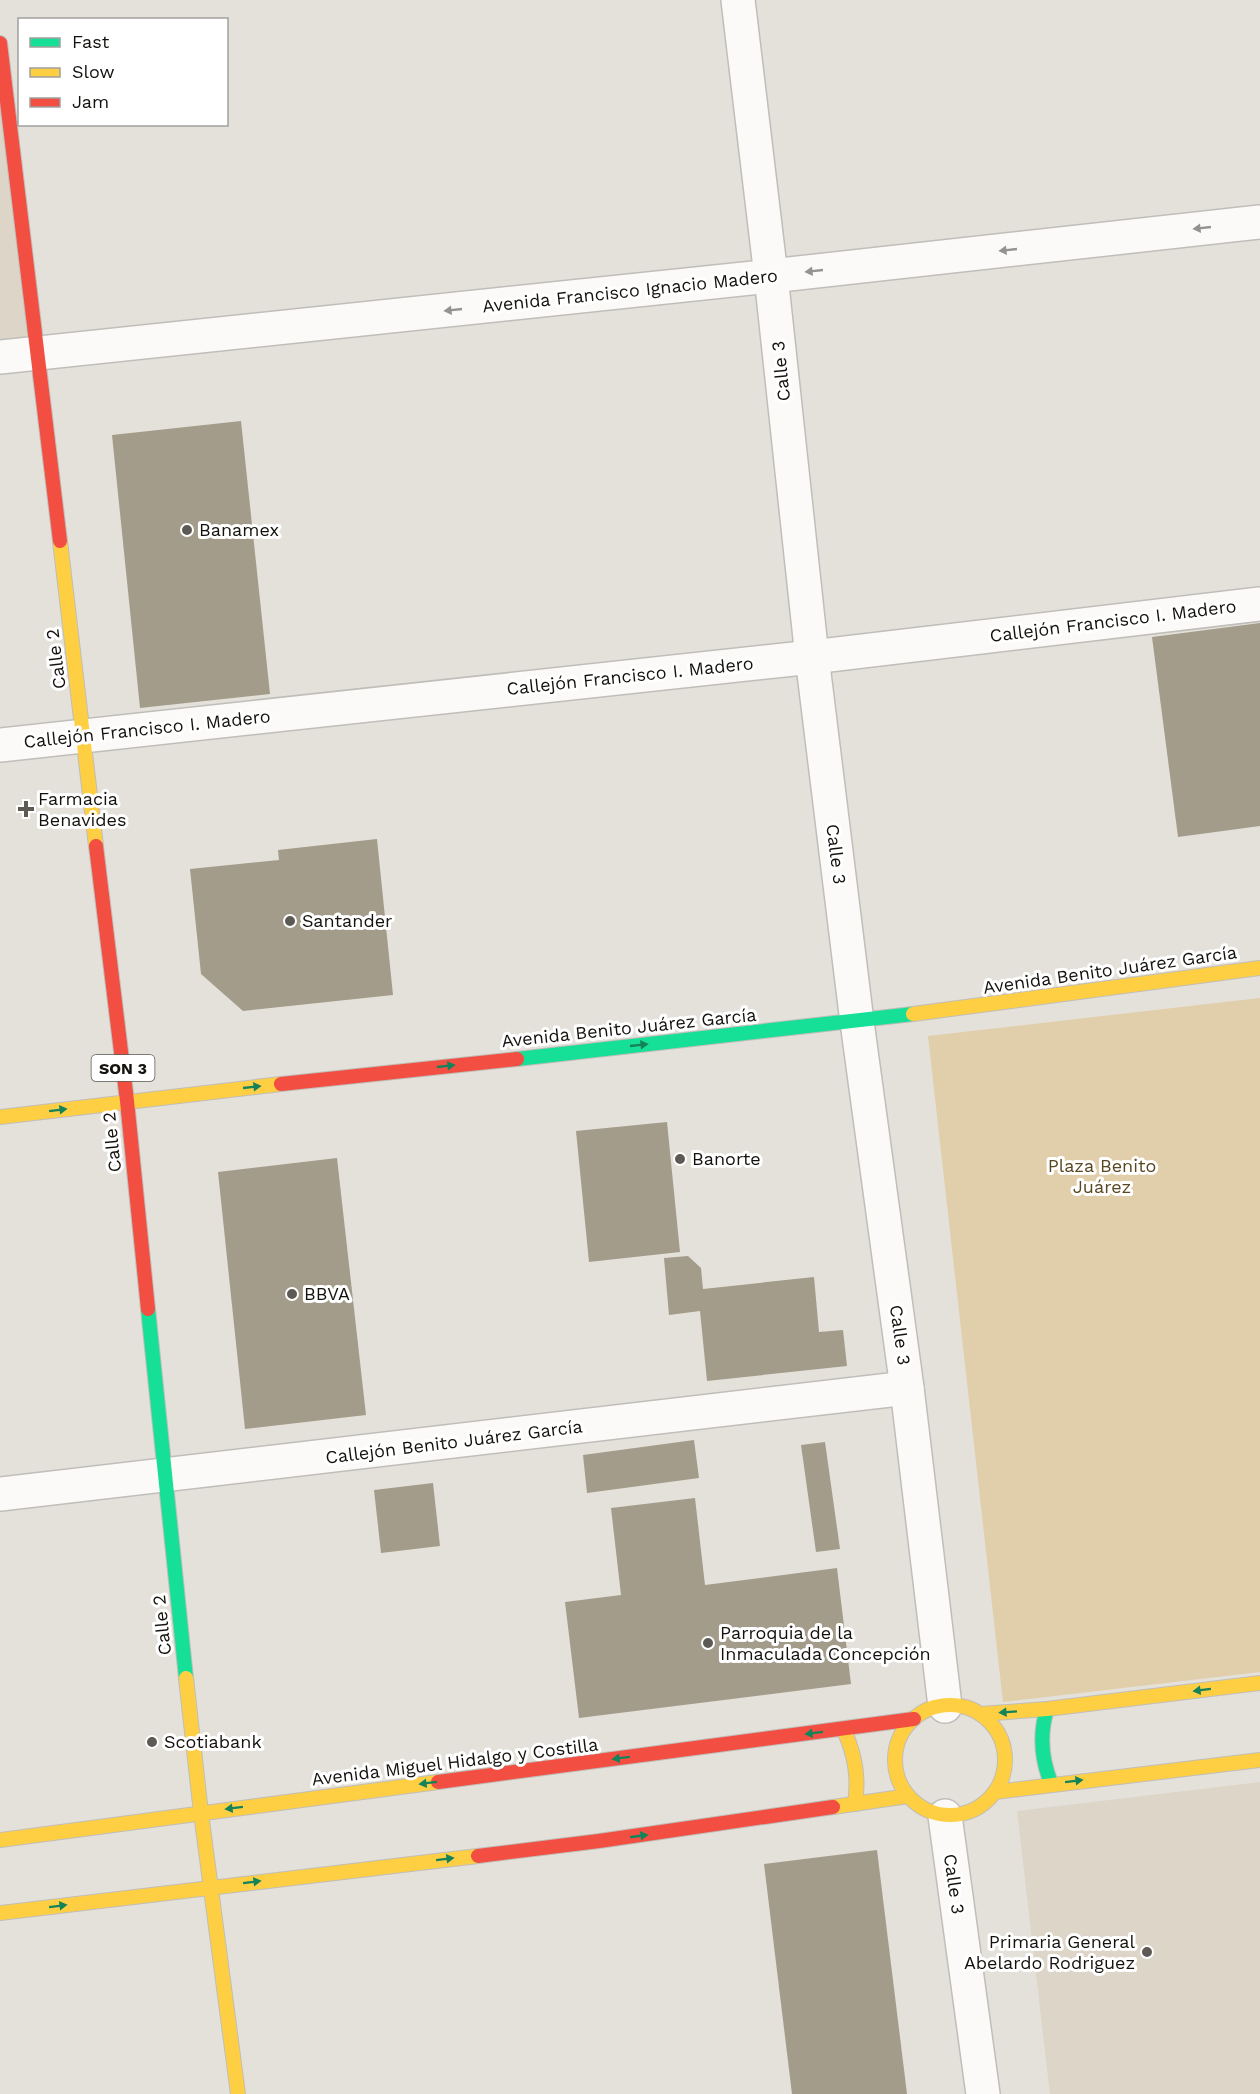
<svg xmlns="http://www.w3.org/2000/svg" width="1260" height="2094" viewBox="0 0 1260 2094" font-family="'Work Sans',sans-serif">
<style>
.built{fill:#dcd5c8}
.green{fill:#e1ceaa}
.building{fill:#a39c8b}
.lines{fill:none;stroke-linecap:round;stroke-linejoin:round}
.street-casing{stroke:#c0beb9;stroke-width:36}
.fast-casing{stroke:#c0beb9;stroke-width:16}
.slow-casing{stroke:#c0beb9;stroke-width:16}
.jam-casing{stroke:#c0beb9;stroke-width:16}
.street{stroke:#fbfaf9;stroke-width:33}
.fast{stroke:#16e098;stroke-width:14}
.slow{stroke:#ffcf43;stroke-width:14}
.jam{stroke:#f24e42;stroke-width:14}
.oneway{fill:#93928f}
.oneway2{fill:#15835a}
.poi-dot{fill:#5d5a55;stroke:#fff;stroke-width:2}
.labels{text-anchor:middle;stroke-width:6;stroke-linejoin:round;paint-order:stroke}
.shield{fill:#fff;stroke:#5a5956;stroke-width:1.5}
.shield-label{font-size:16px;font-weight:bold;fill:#14120e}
.street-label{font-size:18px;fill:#14120e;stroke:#fff}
.poi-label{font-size:18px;fill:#14120e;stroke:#fff;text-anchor:start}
.park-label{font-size:18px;fill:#594721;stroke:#fff}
</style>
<rect width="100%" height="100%" fill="#e4e1da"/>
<g class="built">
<path d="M 0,43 L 36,353 L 0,357 Z"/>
<path d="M 1260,1782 L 1260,2094 L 1050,2094 L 1017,1811 Z"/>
</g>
<path class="green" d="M 1260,998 L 1260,1672 L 1003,1702 L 928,1036 Z"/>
<g class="building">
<path d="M 241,421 L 270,694 L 140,708 L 112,435 Z"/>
<path d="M 1260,623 L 1260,826 L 1178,837 L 1152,637 Z"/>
<path d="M 377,839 L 393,995 L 243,1011 L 201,974 L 190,869 L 279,860 L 278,850 Z"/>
<path d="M 667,1122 L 680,1252 L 589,1262 L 576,1131 Z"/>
<path d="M 337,1158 L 366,1415 L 245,1429 L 218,1172 Z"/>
<path d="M 688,1256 L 701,1268 L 703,1289 L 814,1277 L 819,1332 L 843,1330 L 847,1366 L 707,1381 L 700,1311 L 669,1315 L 664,1258 Z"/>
<path d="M 694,1440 L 699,1478 L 587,1493 L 583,1455 Z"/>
<path d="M 825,1442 L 840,1549 L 816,1552 L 801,1445 Z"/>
<path d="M 433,1483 L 440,1546 L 381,1553 L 374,1490 Z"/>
<path d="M 695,1498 L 705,1585 L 837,1568 L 851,1684 L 579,1718 L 565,1602 L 621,1595 L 611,1508 Z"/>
<path d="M 877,1850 L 907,2094 L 792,2094 L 764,1864 Z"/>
</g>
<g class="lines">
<defs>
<g id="street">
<path d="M 738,0 L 771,276 L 812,657 L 857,1022 L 907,1388 L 945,1706"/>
<path d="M 0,357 L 771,276 L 1260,222"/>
<path d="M 0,745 L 812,657 L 1260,604"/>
<path d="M 0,1494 L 907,1388"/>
<path d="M 945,1816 L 983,2094"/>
</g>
<g id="fast">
<path d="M 517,1059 L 913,1014"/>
<path d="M 148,1309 L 186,1678"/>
<path d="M 1047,1709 C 1039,1735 1041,1758 1051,1783"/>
</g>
<g id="slow">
<path d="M 60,541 L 96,846"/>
<path d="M 913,1014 L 1260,968"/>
<path d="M 0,1117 L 281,1084"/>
<path d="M 186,1678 L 201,1813 L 238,2094"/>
<circle cx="950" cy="1760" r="55"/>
<path d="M 980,1714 L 1047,1709 L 1260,1683"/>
<path d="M 844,1730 C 855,1755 859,1777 855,1804"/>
<path d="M 995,1792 L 1260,1760"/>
<path d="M 833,1807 L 908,1796"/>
<path d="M 0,1840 L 438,1782"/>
<path d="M 0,1913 L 478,1856"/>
</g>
<g id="jam">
<path d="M 0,43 L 60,541"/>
<path d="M 96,846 L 127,1101 L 148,1309"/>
<path d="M 281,1084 L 517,1059"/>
<path d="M 438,1782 L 914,1719"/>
<path d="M 478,1856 L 599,1841 L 833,1807"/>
</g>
</defs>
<use href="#street" class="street-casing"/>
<use href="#fast" class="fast-casing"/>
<use href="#slow" class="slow-casing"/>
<use href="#jam" class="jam-casing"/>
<use href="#street" class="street"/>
<use href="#fast" class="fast"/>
<use href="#slow" class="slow"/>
<use href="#jam" class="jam"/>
</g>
<defs><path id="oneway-solid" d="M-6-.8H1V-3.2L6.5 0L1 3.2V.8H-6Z" transform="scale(1.5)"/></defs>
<g class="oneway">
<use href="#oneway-solid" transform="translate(1202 228) rotate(174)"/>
<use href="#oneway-solid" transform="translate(1008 250) rotate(174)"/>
<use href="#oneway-solid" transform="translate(814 271) rotate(174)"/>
<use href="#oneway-solid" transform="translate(453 310) rotate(174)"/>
</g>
<g class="oneway2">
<use href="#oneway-solid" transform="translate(639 1045) rotate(-6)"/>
<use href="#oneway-solid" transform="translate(446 1066) rotate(-6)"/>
<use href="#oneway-solid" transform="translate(252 1087) rotate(-6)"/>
<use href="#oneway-solid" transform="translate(58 1110) rotate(-7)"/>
<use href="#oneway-solid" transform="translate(1202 1690) rotate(173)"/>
<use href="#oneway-solid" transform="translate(1008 1712) rotate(176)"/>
<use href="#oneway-solid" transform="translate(814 1733) rotate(173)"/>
<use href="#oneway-solid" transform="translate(621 1758) rotate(173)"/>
<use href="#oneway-solid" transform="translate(1074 1781) rotate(-7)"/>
<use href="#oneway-solid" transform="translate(428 1783) rotate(173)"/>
<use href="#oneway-solid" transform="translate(234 1808) rotate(173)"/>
<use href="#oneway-solid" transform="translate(639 1836) rotate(-8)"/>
<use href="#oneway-solid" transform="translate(445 1859) rotate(-7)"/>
<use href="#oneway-solid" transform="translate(252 1882) rotate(-7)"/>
<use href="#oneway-solid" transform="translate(58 1906) rotate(-7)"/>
</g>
<g class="poi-dot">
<circle cx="187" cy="530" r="6"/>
<path d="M23 800h6v6h6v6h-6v6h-6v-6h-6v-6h6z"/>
<circle cx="290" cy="921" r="6"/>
<circle cx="680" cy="1159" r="6"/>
<circle cx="292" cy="1294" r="6"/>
<circle cx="708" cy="1643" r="6"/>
<circle cx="152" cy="1742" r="6"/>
<circle cx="1147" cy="1952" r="6"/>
</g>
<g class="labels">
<rect class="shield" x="91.5" y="1055" width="63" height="26" rx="4.5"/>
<g class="shield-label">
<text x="123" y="1074">SON 3</text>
</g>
<g class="street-label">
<text transform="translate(630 291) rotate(-6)" y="6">Avenida Francisco Ignacio Madero</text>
<text transform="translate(781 371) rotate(-96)" y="6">Calle 3</text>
<text transform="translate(1113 621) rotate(-7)" y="6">Callejón Francisco I. Madero</text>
<text transform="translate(56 659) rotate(-97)" y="6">Calle 2</text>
<text transform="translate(630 676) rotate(-6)" y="6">Callejón Francisco I. Madero</text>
<text transform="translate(147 729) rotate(-6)" y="6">Callejón Francisco I. Madero</text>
<text transform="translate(836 854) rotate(83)" y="6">Calle 3</text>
<text transform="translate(1110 970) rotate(-8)" y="6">Avenida Benito Juárez García</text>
<text transform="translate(629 1028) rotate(-6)" y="6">Avenida Benito Juárez García</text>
<text transform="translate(112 1142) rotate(-96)" y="6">Calle 2</text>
<text transform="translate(900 1335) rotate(82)" y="6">Calle 3</text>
<text transform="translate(454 1442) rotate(-7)" y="6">Callejón Benito Juárez García</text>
<text transform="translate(162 1625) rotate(-96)" y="6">Calle 2</text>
<text transform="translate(455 1762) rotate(-7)" y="6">Avenida Miguel Hidalgo y Costilla</text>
<text transform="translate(954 1884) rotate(82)" y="6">Calle 3</text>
</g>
<g class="poi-label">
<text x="199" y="536">Banamex</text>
<text x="38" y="805">Farmacia<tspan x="38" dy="21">Benavides</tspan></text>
<text x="302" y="927">Santander</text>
<text x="692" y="1165">Banorte</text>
<text x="304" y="1300">BBVA</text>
<text x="720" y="1639">Parroquia de la<tspan x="720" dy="21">Inmaculada Concepción</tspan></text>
<text x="164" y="1748">Scotiabank</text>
<text x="1135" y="1948" text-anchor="end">Primaria General<tspan x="1135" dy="21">Abelardo Rodriguez</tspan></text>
</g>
<g class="park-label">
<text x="1102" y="1172">Plaza Benito<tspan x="1102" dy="21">Juárez</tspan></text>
</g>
</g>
<rect x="18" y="18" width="210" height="108" fill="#ffffff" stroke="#a1a09f" stroke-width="1.5"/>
<rect x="30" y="38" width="30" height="9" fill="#16e098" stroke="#a1a09f" stroke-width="1.5"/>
<text x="72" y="48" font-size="18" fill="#14120e">Fast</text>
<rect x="30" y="68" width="30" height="9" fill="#ffcf43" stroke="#a1a09f" stroke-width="1.5"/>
<text x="72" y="78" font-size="18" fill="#14120e">Slow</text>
<rect x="30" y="98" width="30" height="9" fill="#f24e42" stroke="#a1a09f" stroke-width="1.5"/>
<text x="72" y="108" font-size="18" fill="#14120e">Jam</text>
</svg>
